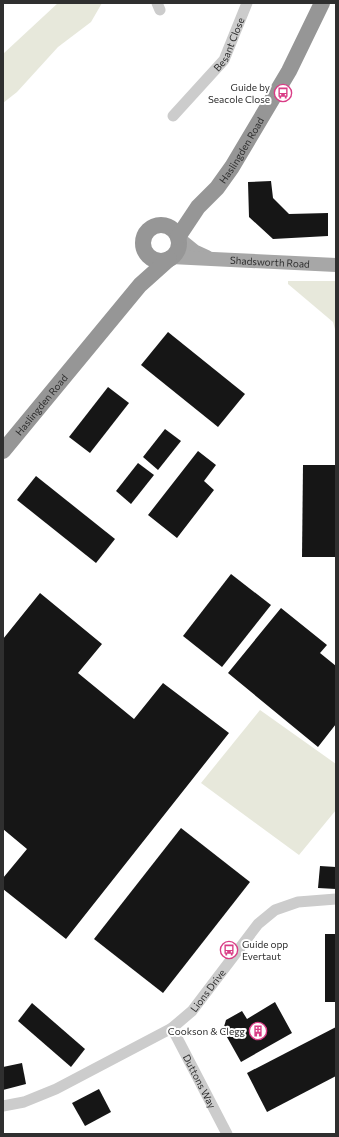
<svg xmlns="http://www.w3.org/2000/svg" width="339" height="1137" viewBox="0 0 339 1137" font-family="Commissioner,sans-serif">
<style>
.green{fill:#e7e8db}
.building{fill:#161616}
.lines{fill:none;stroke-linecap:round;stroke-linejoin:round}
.minor{stroke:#ccc;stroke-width:11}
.major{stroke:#a7a7a7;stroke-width:14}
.highway{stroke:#969696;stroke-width:16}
.labels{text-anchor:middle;stroke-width:4;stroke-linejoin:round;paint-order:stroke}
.street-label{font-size:10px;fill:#2f2f2f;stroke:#fff}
.poi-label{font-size:10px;fill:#2f2f2f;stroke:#fff;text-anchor:end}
</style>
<rect width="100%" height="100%" fill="#fff"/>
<g class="green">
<path d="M 58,3 L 102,3 L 91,22 L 58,47 L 17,92 L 3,103 L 3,54 Z"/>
<path d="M 288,281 L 336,281 L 336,333 L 333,322 L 288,284 Z"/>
<path d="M 260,710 L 336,764 L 336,810 L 299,855 L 201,783 Z"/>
</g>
<g class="building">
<path d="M 271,181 L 273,198 L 289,214 L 328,213 L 328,236 L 273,239 L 249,217 L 248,182 Z"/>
<path d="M 168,332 L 245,394 L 218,427 L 141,365 Z"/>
<path d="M 108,387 L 129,403 L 90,453 L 69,437 Z"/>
<path d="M 165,429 L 181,441 L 158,470 L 143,457 Z"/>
<path d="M 198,451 L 216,465 L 204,481 L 214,490 L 177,538 L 148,515 Z"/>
<path d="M 138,463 L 154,475 L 131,504 L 116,491 Z"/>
<path d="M 303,465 L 336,465 L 336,557 L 302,557 Z"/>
<path d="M 36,476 L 115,539 L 96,563 L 17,500 Z"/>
<path d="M 231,574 L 271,605 L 222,667 L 183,636 Z"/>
<path d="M 40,593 L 102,644 L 78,673 L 134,719 L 163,683 L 229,733 L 66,939 L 3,889 L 3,878 L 27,849 L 3,829 L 3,639 Z"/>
<path d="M 281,608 L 327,645 L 320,653 L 336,666 L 336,724 L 318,747 L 228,673 Z"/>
<path d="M 181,828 L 250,882 L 163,993 L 94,939 Z"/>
<path d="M 320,866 L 336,867 L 336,889 L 318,888 Z"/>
<rect x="325" y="934" width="11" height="68"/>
<path d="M 275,1002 L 292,1033 L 241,1062 L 223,1030 L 226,1020 L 242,1011 L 247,1019 Z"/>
<path d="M 32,1003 L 85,1049 L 71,1067 L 18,1021 Z"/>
<path d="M 336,1027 L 336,1076 L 267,1112 L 247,1073 Z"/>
<path d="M 22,1063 L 26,1084 L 3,1090 L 3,1067 Z"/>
<path d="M 99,1089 L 111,1112 L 85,1126 L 72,1103 Z"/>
</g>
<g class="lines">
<g class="minor">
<path d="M 157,3 L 160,10"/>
<path id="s1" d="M 173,116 L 224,60 L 247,3"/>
<path id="s2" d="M 172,1028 L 227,1134"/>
<path id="s3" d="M 3,1106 L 24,1102 L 56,1089 L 172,1028 L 192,1011 L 258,924 L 275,910 L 298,902 L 336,899"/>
</g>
<g class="major">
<path d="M 178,238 L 194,251 L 207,257"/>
<path id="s4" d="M 171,257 L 336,265"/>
</g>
<g class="highway">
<circle cx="161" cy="243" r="18"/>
<path id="s5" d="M 178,237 L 198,207 L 217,188 L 232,167 L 289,71 L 322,3"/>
<path id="s6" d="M 3,451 L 140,285 L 169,259"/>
</g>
</g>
<defs>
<symbol id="bus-ring" viewBox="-11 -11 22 22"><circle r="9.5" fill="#fff" stroke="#d93d86" stroke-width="1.5"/><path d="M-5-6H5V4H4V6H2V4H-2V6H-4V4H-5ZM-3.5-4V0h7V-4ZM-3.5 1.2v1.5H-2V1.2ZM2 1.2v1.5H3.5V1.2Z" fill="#d93d86"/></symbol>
<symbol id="building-ring" viewBox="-11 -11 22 22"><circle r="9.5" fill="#fff" stroke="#d93d86" stroke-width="1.5"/><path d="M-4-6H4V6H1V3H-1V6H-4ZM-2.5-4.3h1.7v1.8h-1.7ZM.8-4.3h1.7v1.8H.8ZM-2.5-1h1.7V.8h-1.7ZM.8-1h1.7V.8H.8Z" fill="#d93d86"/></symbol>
</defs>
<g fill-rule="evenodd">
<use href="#bus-ring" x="273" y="83" width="20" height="20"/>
<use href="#bus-ring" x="219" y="940" width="20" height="20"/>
<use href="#building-ring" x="248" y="1021" width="20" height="20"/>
</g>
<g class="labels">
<g class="street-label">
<text dy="4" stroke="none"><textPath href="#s1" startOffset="92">Besant Close</textPath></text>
<text dy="4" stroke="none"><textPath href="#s5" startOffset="108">Haslingden Road</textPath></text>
<text dy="4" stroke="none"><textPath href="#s4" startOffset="99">Shadsworth Road</textPath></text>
<text dy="4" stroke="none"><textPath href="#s6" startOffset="60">Haslingden Road</textPath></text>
<text dy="4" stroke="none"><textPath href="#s3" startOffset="239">Lions Drive</textPath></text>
<text dy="4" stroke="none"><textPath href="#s2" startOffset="60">Duttons Way</textPath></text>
</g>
<g class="poi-label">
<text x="270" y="91">Guide by<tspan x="270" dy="12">Seacole Close</tspan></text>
<text x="242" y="948" text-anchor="start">Guide opp<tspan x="242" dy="12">Evertaut</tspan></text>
<text x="245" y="1035">Cookson &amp; Clegg</text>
</g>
</g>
<rect width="339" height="1137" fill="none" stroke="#2f2f2f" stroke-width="8"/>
</svg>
